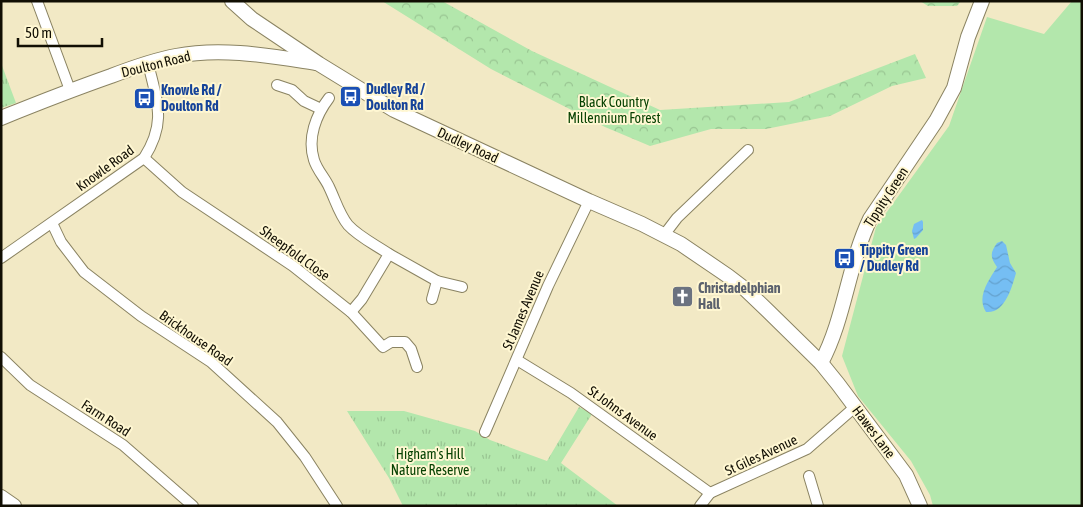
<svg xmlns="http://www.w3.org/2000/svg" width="1083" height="507" viewBox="0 0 1083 507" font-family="'Asap Condensed',sans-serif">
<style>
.grass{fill:#b3e7ac}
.forest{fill:url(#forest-crowns)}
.park{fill:url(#park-tufts)}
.water{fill:url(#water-waves)}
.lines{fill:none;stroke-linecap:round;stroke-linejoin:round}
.street-casing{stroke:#8a8362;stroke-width:12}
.secondary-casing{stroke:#8a8362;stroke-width:16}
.street{stroke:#fff;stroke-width:10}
.secondary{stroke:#fff;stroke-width:14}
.labels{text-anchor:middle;stroke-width:4;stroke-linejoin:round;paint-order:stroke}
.street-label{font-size:14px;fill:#110e03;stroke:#fff7d2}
.transit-label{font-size:14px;font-weight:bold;fill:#164399;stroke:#fff7d2;text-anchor:start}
.park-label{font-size:14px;fill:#064202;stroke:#fff7d2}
.worship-label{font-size:14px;font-weight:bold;fill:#5b616d;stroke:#fff7d2;text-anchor:start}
</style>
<defs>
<pattern id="forest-crowns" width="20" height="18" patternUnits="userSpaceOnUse" patternTransform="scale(1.25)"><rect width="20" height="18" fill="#b3e7ac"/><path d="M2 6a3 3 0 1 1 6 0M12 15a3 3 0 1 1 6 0" fill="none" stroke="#99c592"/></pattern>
<pattern id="park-tufts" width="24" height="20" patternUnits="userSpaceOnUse" patternTransform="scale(1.25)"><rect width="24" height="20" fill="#b3e7ac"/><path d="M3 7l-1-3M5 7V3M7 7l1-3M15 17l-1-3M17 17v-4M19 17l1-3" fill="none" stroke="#99c592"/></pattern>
<pattern id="water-waves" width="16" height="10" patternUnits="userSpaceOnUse" patternTransform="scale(1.25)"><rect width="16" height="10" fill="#75bef3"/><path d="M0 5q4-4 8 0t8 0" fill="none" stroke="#64a2cf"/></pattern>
</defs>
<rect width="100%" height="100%" fill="#f2e9c5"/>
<path class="grass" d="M 1072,1 L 1082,1 L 1082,506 L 933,506 L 930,495 L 911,461 L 858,396 L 842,356 L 876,227 L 949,126 L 987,17 L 1044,34 Z"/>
<g class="forest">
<path d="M 382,1 L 442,1 L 532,51 L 660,110 L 789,102 L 915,54 L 926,78 L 892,86 L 830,116 L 766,129 L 711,129 L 650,146 L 605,127 L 491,69 Z"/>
<path d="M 920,1 L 961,1 L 957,6 L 928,6 Z"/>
</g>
<g class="park">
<path d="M 1,63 L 16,103 L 1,108 Z"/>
<path d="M 579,407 L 592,414 L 561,463 L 618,506 L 403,506 L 389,478 L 347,411 L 404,411 L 475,431 L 490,440 L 547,461 Z"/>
</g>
<g class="water">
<path d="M 922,220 L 923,222 L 923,230 L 916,238 L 914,239 L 912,231 L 914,224 Z"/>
<path d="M 1002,241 L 1006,245 L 1010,263 L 1016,273 C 1012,287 1005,314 986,312 C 976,297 989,280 997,267 C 990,257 990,253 997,243 Z"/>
</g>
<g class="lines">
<defs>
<g id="street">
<path d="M 37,1 L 70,90"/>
<path d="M 277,85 L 292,90 L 304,101 L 321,109"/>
<path d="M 329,98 C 316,115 307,138 314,160 C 317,170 325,178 329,187 C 335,199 339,214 348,225 C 359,237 376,245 389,254 L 362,299 L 351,312"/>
<path d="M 144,158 L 182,192 L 293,266 L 351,312 L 383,347 L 391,342 L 405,342 L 411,349 L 417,367"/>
<path d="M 52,223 L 61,242 L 84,272 L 141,316 L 211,362 L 277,422 L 305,457 L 337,506"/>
<path d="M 664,235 L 677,218 L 748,150"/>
<path d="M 389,254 L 437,281 L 462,287"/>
<path d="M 1,258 L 144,158 C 167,122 157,102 148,63"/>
<path d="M 432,299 L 437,281"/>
<path d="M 1,357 L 30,385 L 123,445 L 193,506"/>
<path d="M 517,360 L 571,393 L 710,493"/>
<path d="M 485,432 L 548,286 L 589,201"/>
<path d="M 809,476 L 818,506"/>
<path d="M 700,506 L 710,493 L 807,449 L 855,407"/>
</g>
<g id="secondary">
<path d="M 232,1 L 252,19 L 319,64 L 394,110 L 589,201 L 642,224 L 681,244 L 728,276 L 745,289 L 768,311 L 821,363 L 838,384 L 906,475 L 920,506"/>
<path d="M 1,118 C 38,103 74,89 111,76 C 132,68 154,60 176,56 C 222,47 270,56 316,63"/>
<path d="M 821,363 C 845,318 848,265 870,219 L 936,121 L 954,88 L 968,37 L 982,1"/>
<path d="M 1,497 L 14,506"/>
</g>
</defs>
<use href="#street" class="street-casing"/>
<use href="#secondary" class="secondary-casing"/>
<use href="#street" class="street"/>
<use href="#secondary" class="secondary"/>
</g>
<defs>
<symbol id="bus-square" viewBox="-11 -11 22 22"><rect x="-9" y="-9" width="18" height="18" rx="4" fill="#1a4fb4" stroke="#fff7d2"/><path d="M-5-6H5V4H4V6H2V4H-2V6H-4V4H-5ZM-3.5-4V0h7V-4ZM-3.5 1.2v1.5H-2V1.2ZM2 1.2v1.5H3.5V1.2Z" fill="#fff"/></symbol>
<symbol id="church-square" viewBox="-11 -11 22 22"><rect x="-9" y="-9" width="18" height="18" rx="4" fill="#6b7280" stroke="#fff7d2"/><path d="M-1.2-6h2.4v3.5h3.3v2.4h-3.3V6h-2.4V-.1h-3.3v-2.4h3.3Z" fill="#fff"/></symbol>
</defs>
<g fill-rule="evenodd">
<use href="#bus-square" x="338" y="84" width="25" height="25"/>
<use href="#bus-square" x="132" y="86" width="25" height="25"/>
<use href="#bus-square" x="832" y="246" width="25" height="25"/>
<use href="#church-square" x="670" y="284" width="25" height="25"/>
</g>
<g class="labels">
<g class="street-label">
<text transform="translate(156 64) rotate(-14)" y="5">Doulton Road</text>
<text transform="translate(468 145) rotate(25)" y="5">Dudley Road</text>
<text transform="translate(105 168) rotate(-36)" y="5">Knowle Road</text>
<text transform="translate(886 197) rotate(-57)" y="5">Tippity Green</text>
<text transform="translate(295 253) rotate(36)" y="5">Sheepfold Close</text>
<text transform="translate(523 310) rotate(-67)" y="5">St James Avenue</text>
<text transform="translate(196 338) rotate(35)" y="5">Brickhouse Road</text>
<text transform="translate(623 413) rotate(36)" y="5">St Johns Avenue</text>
<text transform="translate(106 418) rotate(33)" y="5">Farm Road</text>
<text transform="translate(874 432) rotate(53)" y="5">Hawes Lane</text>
<text transform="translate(761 455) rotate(-25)" y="5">St Giles Avenue</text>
</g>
<g class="transit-label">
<text x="366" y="94">Dudley Rd /<tspan x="366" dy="16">Doulton Rd</tspan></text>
<text x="161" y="95">Knowle Rd /<tspan x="161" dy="16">Doulton Rd</tspan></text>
<text x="860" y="255">Tippity Green<tspan x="860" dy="16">/ Dudley Rd</tspan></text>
</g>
<g class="park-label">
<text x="614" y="107">Black Country<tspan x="614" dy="16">Millennium Forest</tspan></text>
<text x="430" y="459">Higham's Hill<tspan x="430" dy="16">Nature Reserve</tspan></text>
</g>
<g class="worship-label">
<text x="698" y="293">Christadelphian<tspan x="698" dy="16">Hall</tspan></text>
</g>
</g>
<rect width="1083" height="507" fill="none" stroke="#110e03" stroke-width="5"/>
<path d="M18 38v8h84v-8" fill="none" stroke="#110e03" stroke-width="2.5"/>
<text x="25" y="38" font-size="15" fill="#110e03" stroke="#fff7d2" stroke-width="4" paint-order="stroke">50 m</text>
</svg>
